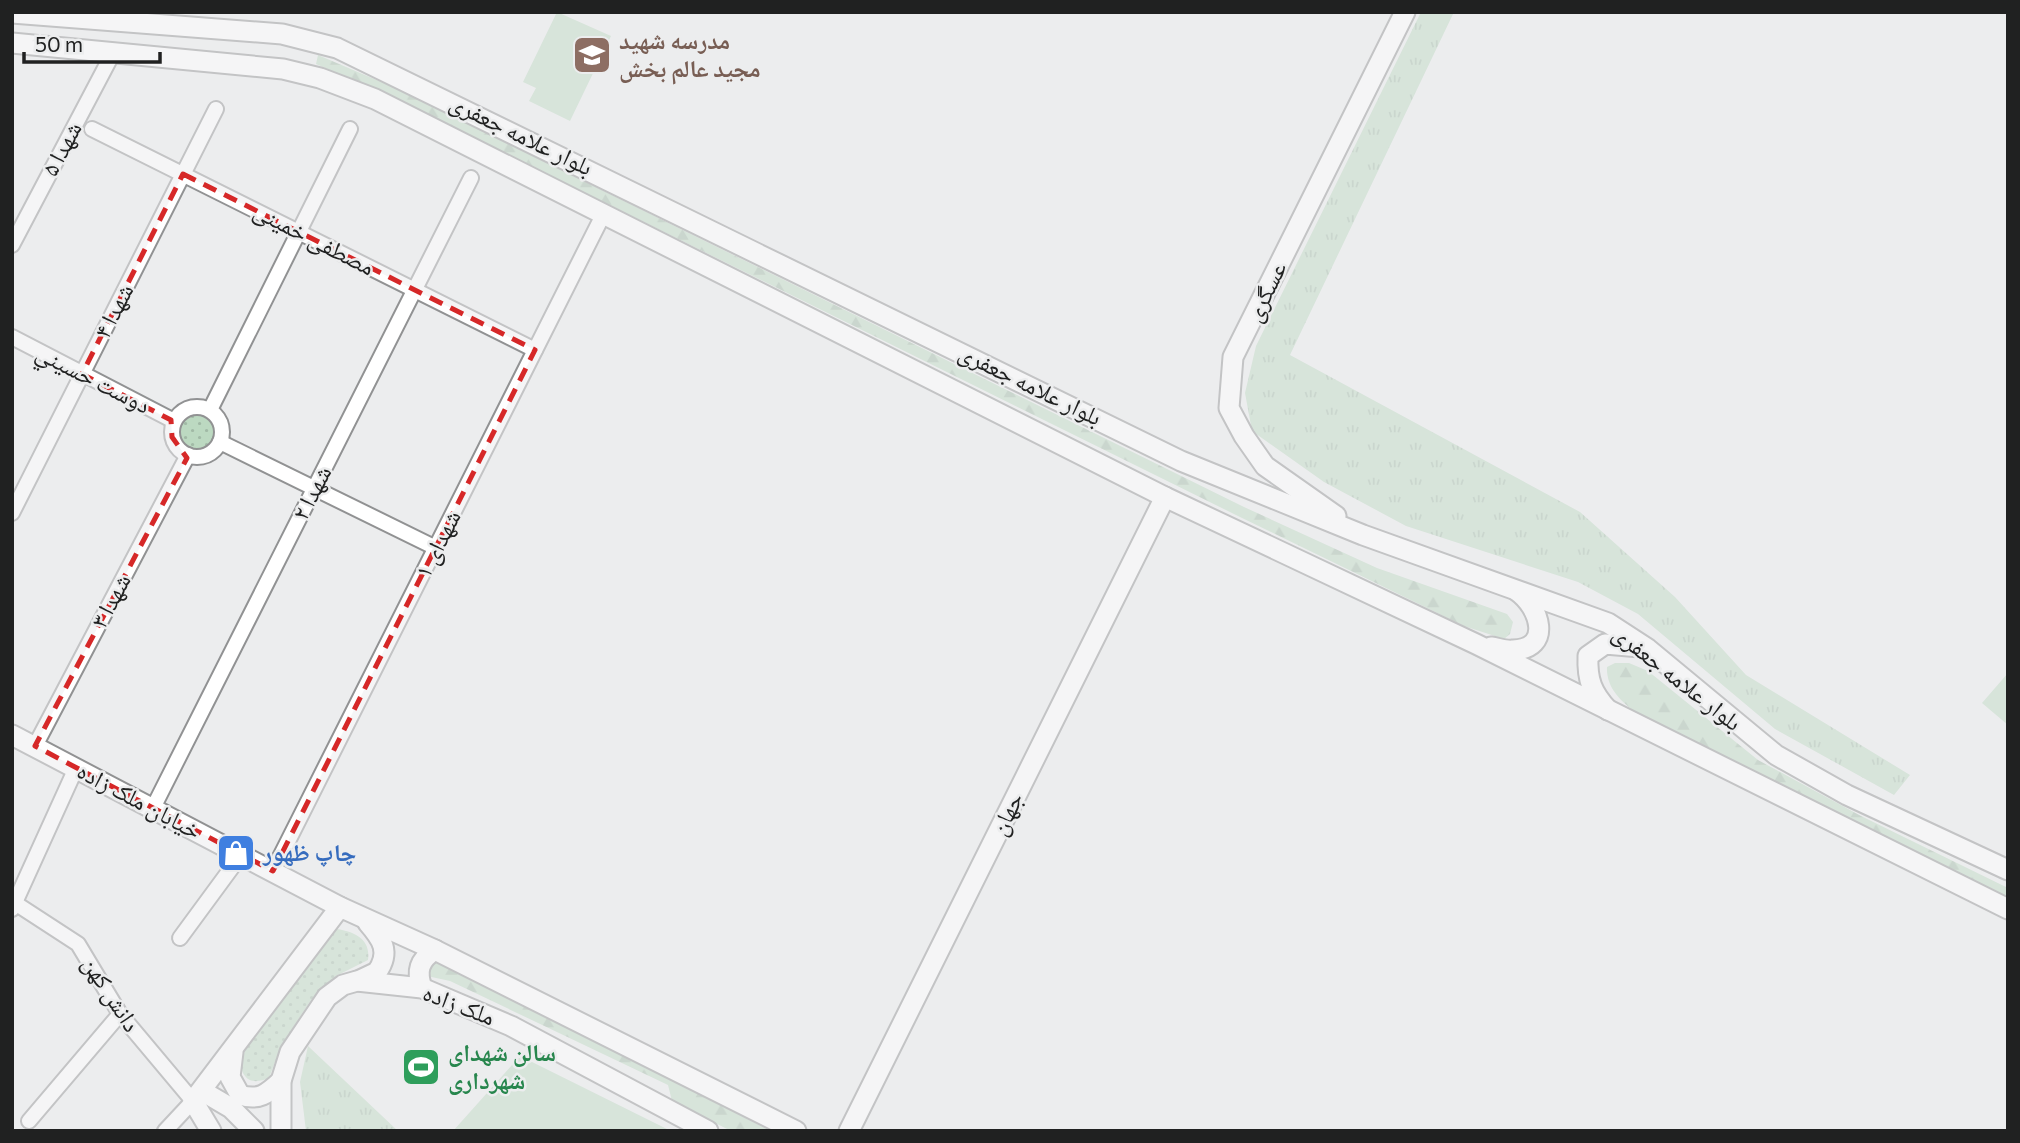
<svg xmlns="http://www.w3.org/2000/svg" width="2020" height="1143" viewBox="0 0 2020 1143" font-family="Commissioner,'Noto Naskh Arabic',sans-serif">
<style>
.grass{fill:url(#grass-dots)}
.forest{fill:url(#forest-firs)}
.park{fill:url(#park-tufts)}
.pitch{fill:#bcd9c1}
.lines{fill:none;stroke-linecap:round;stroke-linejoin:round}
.street-casing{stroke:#919293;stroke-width:18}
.secondary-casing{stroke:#919293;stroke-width:23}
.street{stroke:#fff;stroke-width:14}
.secondary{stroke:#fff;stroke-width:19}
.marked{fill:none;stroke:#d62828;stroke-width:5;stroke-dasharray:14 9;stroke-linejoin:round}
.labels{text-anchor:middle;stroke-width:5;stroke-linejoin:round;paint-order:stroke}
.education-label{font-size:24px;font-weight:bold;fill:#785e54;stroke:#ecedee;text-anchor:start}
.street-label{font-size:24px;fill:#202121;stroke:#ecedee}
.shop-label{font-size:24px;font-weight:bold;fill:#366cbe;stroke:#ecedee;text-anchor:start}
.leisure-label{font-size:24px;font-weight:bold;fill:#27864d;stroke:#ecedee;text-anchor:start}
</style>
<defs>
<pattern id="grass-dots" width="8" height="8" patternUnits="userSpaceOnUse" patternTransform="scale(1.75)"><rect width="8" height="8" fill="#bcd9c1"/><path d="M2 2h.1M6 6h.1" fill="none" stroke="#a1baa6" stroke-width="1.8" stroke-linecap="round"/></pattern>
<pattern id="forest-firs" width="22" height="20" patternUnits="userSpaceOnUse" patternTransform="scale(1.75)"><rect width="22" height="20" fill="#bcd9c1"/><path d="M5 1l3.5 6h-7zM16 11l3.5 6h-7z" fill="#a1baa6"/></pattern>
<pattern id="park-tufts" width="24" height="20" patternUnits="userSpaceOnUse" patternTransform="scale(1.75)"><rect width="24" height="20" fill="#bcd9c1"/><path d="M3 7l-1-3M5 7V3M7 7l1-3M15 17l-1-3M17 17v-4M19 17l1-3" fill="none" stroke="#a1baa6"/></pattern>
</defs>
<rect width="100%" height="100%" fill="#ecedee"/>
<g class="grass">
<circle cx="197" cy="432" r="23"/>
<path d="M 337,929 C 355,932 371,939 368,960 L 336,976 L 311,1000 L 281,1046 L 269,1078 C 261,1081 251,1084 245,1076 C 228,1056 276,1009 287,995 C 304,973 320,951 337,929 Z"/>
</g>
<g class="forest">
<path d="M 318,55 L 393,87 L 1244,507 L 1377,568 L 1507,614 L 1513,622 L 1510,634 L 1504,639 L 1464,626 L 1240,517 L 383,93 L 316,64 Z"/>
<path d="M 1615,663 L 1629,663 L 1648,671 L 1758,760 L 1861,816 L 2008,888 L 2008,900 L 1690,743 C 1662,726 1605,706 1607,667 Z"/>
<path d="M 433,959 L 771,1131 L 731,1131 L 672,1101 L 668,1085 L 450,981 L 427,976 Z"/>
</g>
<g class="park">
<path d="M 1421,12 L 1454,12 L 1290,355 L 1580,512 L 1675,597 L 1746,675 L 1910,775 L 1894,795 L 1775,729 L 1638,614 L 1578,582 L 1406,526 L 1324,482 L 1252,431 L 1245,393 L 1256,346 Z"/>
<path d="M 308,1046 L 398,1131 L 306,1131 L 300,1082 Z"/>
</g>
<g class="pitch">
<path d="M 557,12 L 611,36 L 570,121 L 529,101 L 536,88 L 523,82 Z"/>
<path d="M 2008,673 L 2008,725 L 1982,703 Z"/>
<path d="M 520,1056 L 671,1131 L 453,1131 Z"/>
</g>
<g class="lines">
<defs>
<g id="street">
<path d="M 92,129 L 535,350"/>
<path d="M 12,245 L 113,53"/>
<path d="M 12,337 L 174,421"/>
<circle cx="197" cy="432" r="25"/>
<path d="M 210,410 L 350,129"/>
<path d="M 220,442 L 436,548"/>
<path d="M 12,513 L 216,109"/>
<path d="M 35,746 L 188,455"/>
<path d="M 153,808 L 471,178"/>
<path d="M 273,871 L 603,215"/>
<path d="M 15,903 L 78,944 L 120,1014 L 193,1101 L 165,1131"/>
<path d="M 12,909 L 76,768"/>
<path d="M 180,938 L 241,855"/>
<path d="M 29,1121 L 120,1014"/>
</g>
<g id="secondary">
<path d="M 12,13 L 282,34 L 337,48 L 1181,461 L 1363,535 L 1608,623 L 1648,649 L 1776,755 L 1847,795 L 2008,870"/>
<path d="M 12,43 L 283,69 L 320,78 L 375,99 L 1165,497 L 1476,644 L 2008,909"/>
<path d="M 1336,516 L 1265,466 L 1244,436 L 1229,408 L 1233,357 L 1405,12"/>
<path d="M 1491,647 C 1498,648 1506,651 1513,650 C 1553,649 1540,607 1517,591"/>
<path d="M 1608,710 C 1592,693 1587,680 1588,656 L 1605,644 L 1640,647"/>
<path d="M 12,735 L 340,907 L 435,950 L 796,1131"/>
<path d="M 358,981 L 377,972 C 391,952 382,939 368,923"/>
<path d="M 422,988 C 416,971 419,960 435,950"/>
<path d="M 233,1052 L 230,1077 L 240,1095 C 259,1101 267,1094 281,1081"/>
<path d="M 202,1091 L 231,1108 L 254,1131"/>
<path d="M 211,1131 L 193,1101 L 340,907"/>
<path d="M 281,1131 L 281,1081 L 290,1052 L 327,997 L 343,985 L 357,981 L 422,988 L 511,1026 L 708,1131"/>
<path d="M 849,1131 L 1165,497"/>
</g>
</defs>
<use href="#street" class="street-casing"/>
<use href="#secondary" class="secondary-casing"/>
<use href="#street" class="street"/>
<use href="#secondary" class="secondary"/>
</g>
<path d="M0 0H2020V1143H0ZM 183,174 L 535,350 L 273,871 L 35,746 L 187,458 L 172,437 L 171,420 L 82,374 Z" fill="#ecedee" fill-opacity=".55" fill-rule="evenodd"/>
<path class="marked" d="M 183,174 L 535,350 L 273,871 L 35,746 L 187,458 L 172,437 L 171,420 L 82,374 Z"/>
<defs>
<symbol id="school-square" viewBox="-11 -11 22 22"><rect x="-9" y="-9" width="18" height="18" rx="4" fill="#8d6e63" stroke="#ecedee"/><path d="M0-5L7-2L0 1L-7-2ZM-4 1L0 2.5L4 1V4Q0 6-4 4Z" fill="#fff"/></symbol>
<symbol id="shop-square" viewBox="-11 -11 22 22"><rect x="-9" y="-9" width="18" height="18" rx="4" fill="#3f7fe0" stroke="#ecedee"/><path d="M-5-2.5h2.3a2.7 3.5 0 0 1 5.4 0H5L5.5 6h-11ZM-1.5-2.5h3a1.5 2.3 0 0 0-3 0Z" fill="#fff"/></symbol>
<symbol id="stadium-square" viewBox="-11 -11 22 22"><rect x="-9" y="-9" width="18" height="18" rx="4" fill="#2e9e5b" stroke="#ecedee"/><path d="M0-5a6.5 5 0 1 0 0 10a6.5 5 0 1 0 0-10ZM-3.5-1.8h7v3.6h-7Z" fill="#fff"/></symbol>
</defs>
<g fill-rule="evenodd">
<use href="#school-square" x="570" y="33" width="44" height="44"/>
<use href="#shop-square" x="214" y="831" width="44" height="44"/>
<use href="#stadium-square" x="399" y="1045" width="44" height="44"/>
</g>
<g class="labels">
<g class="education-label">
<text x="619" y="49">مدرسه شهید<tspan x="619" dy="28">مجید عالم بخش</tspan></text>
</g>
<g class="street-label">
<text transform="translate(521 135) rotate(26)" y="8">بلوار علامه جعفری</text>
<text transform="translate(62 149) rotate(-62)" y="8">شهدا ۵</text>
<text transform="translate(314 239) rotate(27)" y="8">مصطفی خمینی</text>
<text transform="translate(1266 292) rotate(-64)" y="8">عسگری</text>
<text transform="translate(114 311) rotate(-63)" y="8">شهدا ۴</text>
<text transform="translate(93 379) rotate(27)" y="8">دوست حسيني</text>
<text transform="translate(1030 385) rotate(26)" y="8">بلوار علامه جعفری</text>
<text transform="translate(312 493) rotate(-63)" y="8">شهدا ۲</text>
<text transform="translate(438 544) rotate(-63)" y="8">شهدای ۱</text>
<text transform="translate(111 601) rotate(-62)" y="8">شهدا ۳</text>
<text transform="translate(1677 678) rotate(38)" y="8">بلوار علامه جعفری</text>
<text transform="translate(139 801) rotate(28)" y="8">خیابان ملک زاده</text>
<text transform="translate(1007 814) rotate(-64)" y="8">جهان</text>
<text transform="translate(111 994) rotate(57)" y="8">دانش کهن</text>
<text transform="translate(459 1005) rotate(21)" y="8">ملک زاده</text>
</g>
<g class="shop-label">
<text x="263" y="861">چاپ ظهور</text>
</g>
<g class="leisure-label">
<text x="448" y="1061">سالن شهدای<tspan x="448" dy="28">شهرداری</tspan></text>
</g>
</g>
<rect width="2020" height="1143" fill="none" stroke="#202121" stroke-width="28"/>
<path d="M24 52v10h136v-10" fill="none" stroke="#202121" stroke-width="3.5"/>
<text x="35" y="52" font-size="21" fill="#202121" stroke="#ecedee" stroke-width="5" paint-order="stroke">50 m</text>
</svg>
